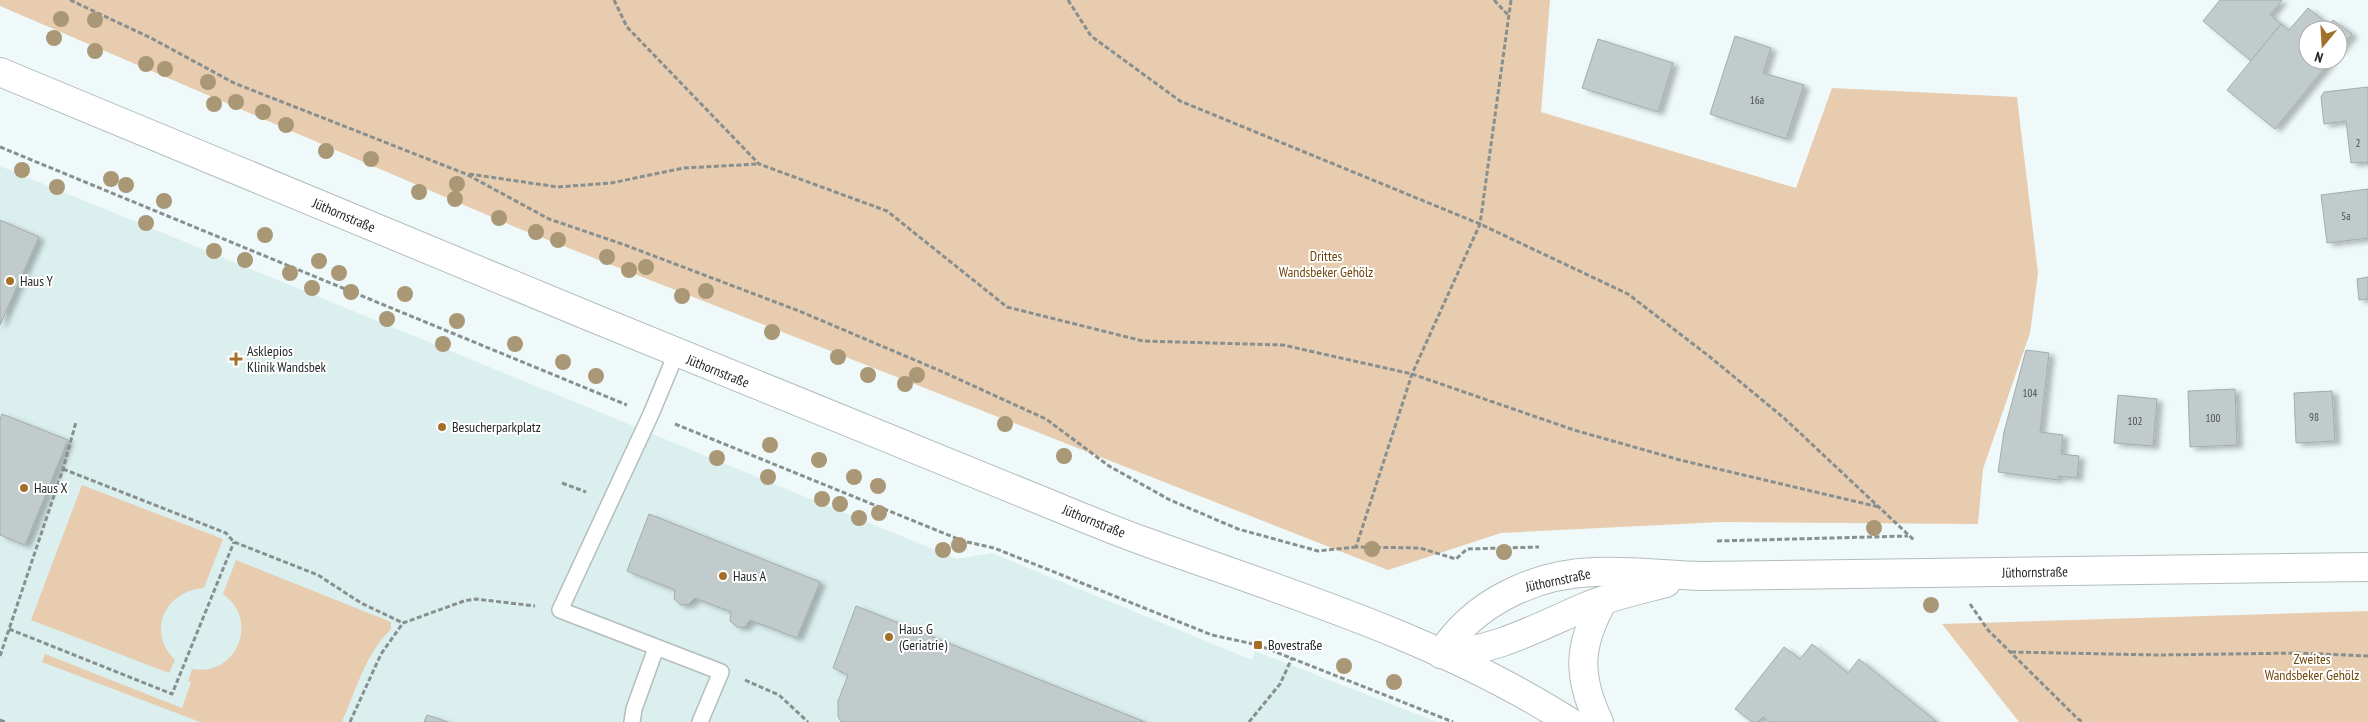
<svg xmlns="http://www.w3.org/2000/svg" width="2368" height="722" viewBox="0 0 2368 722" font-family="'PT Sans Narrow',sans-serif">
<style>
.built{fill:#dcefef}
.green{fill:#e7ccaf}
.building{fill:#c1cbcb;stroke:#a2acac;filter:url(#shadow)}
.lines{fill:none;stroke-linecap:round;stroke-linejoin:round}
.service-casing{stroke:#b3bdbd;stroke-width:18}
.tertiary-casing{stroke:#b3bdbd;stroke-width:30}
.secondary-casing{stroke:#b3bdbd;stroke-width:30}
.path{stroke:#888f8f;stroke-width:3;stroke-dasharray:5 2.5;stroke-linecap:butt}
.service{stroke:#fff;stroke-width:15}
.tertiary{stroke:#fff;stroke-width:28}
.secondary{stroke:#fff;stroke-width:28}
.tree{fill:#a99776}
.poi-dot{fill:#a47029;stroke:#fff;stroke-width:2}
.labels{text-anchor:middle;stroke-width:4;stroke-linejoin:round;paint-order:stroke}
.number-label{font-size:11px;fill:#4b5050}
.street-label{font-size:14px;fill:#242727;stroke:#fff}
.park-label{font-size:14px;fill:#70470b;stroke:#fff}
.poi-label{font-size:14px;fill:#242727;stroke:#fff;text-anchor:start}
</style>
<defs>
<filter id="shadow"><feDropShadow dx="5.5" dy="3" stdDeviation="2.5" flood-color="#0004"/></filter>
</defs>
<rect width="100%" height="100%" fill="#eff9f9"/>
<path class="built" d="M 0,166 L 957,559 L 992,553 L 1252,660 L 1255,651 L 1437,722 L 0,722 Z"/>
<g class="green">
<path d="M 0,0 L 1550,0 L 1541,112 L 1796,188 L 1832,88 L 2017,97 L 2038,273 L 2030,333 L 1983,469 L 1978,524 L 1721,522 L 1501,533 L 1388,570 L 515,227 L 0,6 Z"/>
<path d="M 82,485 L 223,539 L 204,588 C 165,591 146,631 175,660 L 169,673 L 31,620 Z"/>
<path d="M 236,560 L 391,622 L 391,629 C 366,653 356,690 342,722 L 200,722 L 42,662 L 45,654 L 182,708 L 191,682 L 188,681 L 192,669 C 237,677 260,620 223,594 Z"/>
<path d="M 2368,611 L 2368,722 L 2019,722 L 1942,624 Z"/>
</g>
<g class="building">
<path d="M 2220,0 L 2282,0 L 2270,15 L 2281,24 L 2251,61 L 2203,21 Z"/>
<path d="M 2308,8 L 2329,25 L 2333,20 L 2352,34 L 2338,52 L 2338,30 L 2308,30 L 2308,60 L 2331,60 L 2275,129 L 2227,90 L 2281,24 L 2289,30 Z"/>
<path d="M 1735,36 L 1771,48 L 1763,73 L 1804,85 L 1786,139 L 1710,114 Z"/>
<path d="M 1598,39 L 1673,63 L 1658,112 L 1582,88 Z"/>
<path d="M 2368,87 L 2368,164 L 2368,162 L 2351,163 L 2346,121 L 2324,124 L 2321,97 L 2324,92 Z"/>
<path d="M 2368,189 L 2368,238 L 2327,243 L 2321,195 Z"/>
<path d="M 0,220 L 39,237 L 0,325 Z"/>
<path d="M 2368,277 L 2368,299 L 2359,300 L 2357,279 Z"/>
<path d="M 2026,350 L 2049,353 L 2040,432 L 2063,435 L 2061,454 L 2079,456 L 2077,478 L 2058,476 L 2058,480 L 1998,472 L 2004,432 Z"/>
<path d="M 2235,389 L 2237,445 L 2190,447 L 2188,391 Z"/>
<path d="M 2332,391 L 2335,441 L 2296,443 L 2294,393 Z"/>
<path d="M 2118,395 L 2157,399 L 2153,446 L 2114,443 Z"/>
<path d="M 2,414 L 68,440 L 25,545 L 0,535 L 0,419 Z"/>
<path d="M 649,514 L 820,582 L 797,638 L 750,620 L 745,627 L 737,627 L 730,621 L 731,612 L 695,598 L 689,604 L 681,605 L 674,599 L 675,590 L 627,571 Z"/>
<path d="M 856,606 L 1145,722 L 841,722 L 838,716 L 838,701 L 848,675 L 833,668 Z"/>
<path d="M 1812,644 L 1848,673 L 1859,659 L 1937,722 L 1769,722 L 1763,717 L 1758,722 L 1752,722 L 1735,709 L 1784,647 L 1800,659 Z"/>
<path d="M 427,715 L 448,722 L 424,722 Z"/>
</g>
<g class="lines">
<defs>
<g id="service">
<path d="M 676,354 L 651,414 L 560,610 L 721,672 L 700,722"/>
<path d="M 632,722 L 634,709 L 656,648"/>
</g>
<g id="tertiary">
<path d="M 1441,654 C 1473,603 1534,574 1594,572 C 1629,570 1666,575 1702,576 L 2368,567"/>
<path d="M 1441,654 C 1492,653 1540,626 1585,607 C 1611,596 1639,590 1666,583"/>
<path d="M 1599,722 C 1577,676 1578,645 1603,601"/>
</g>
<path id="secondary" d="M 0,72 C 344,215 689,359 1035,498 C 1072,513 1109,529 1146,542 C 1290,594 1440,639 1570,722"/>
</defs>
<use href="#service" class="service-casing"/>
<use href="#tertiary" class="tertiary-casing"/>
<use href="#secondary" class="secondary-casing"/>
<g class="path">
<path d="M 70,0 L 151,38 L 234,83 L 466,174 L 549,219 L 625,245 L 799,311 L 943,372 L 1046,419 L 1109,466 L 1170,500 L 1238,529 L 1318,551 L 1356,547"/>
<path d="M 614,0 L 627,27 L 759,164 L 887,211 L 1007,307 L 1143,341 L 1283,345 L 1412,374 L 1574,430 L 1680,460 L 1879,507"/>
<path d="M 1068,0 L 1091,36 L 1180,101 L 1480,224 L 1628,294 L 1710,357 L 1784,418 L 1915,541"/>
<path d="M 1494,0 L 1509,16"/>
<path d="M 1511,0 L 1480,224 L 1412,374 L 1356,547 L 1420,548 L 1456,559 L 1467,549 L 1539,547"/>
<path d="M 0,147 L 627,405"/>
<path d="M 469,174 L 558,187 L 611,183 L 684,168 L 758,164"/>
<path d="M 675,424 L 963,541 L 994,548 L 1212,635 L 1258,645 L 1453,722"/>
<path d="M 63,469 L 226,533 L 234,542 L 318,575 L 361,603 L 403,623"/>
<path d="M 562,483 L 586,492"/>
<path d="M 1717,541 L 1908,536"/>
<path d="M 1970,604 L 1988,630 L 2078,719 L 2083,722"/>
<path d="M 9,629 L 172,694 L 234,542"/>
<path d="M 2011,652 L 2159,655 L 2299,653 L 2368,656"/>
<path d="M 0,656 L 63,469 L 76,422"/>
<path d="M 745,680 L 779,695 L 808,722"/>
<path d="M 0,720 L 5,722"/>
<path d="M 350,722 L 381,654 L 403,623 L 464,601 L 476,599 L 535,606"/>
<path d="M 1249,722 L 1280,684 L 1292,658"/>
</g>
<use href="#service" class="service"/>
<use href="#tertiary" class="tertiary"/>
<use href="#secondary" class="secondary"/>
</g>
<g class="tree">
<circle cx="61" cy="19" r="8"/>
<circle cx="95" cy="20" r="8"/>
<circle cx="54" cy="38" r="8"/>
<circle cx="95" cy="51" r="8"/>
<circle cx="146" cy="64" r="8"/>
<circle cx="165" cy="69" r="8"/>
<circle cx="208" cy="82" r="8"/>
<circle cx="236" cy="102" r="8"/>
<circle cx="214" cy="104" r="8"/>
<circle cx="263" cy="112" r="8"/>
<circle cx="286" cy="125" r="8"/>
<circle cx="326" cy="151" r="8"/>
<circle cx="371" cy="159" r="8"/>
<circle cx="22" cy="170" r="8"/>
<circle cx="111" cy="179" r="8"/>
<circle cx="457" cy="184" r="8"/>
<circle cx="126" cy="185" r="8"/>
<circle cx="57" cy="187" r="8"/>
<circle cx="419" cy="192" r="8"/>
<circle cx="455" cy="199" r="8"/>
<circle cx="164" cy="201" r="8"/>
<circle cx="499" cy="218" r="8"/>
<circle cx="146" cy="223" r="8"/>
<circle cx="536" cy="232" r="8"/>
<circle cx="265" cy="235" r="8"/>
<circle cx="558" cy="240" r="8"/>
<circle cx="214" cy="251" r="8"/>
<circle cx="607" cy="257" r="8"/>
<circle cx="245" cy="260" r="8"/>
<circle cx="319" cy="261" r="8"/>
<circle cx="646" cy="267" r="8"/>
<circle cx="629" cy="270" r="8"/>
<circle cx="290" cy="273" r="8"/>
<circle cx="339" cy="273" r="8"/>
<circle cx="312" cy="288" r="8"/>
<circle cx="706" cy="291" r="8"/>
<circle cx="351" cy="292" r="8"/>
<circle cx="405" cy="294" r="8"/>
<circle cx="682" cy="296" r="8"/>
<circle cx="387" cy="319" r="8"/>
<circle cx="457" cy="321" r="8"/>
<circle cx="772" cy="332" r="8"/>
<circle cx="443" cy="344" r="8"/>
<circle cx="515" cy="344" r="8"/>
<circle cx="838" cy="357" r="8"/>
<circle cx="563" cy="362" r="8"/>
<circle cx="868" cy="375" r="8"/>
<circle cx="917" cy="375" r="8"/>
<circle cx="596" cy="376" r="8"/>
<circle cx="905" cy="384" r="8"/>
<circle cx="1005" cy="424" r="8"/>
<circle cx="770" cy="445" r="8"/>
<circle cx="1064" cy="456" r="8"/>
<circle cx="717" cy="458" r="8"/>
<circle cx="819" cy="460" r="8"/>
<circle cx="768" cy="477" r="8"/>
<circle cx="854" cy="477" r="8"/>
<circle cx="878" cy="486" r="8"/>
<circle cx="822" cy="499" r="8"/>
<circle cx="840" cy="504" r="8"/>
<circle cx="879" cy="513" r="8"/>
<circle cx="859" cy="518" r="8"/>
<circle cx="1874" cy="528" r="8"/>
<circle cx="959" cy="545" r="8"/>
<circle cx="1372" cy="549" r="8"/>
<circle cx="943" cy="550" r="8"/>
<circle cx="1504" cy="552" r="8"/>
<circle cx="1931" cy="605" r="8"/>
<circle cx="1344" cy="666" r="8"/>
<circle cx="1394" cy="682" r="8"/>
</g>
<g class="poi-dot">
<circle cx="10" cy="281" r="5"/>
<path d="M233.5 351.5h5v5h5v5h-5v5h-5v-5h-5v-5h5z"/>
<circle cx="442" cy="427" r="5"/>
<circle cx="24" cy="488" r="5"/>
<circle cx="723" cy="576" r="5"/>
<circle cx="889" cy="637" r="5"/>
<rect x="1253" y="640" width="10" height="10" rx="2.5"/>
</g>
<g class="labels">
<g class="number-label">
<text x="1757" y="104">16a</text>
<text x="2358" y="147">2</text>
<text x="2346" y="220">5a</text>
<text x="2030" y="397">104</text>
<text x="2314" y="421">98</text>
<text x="2213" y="422">100</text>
<text x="2135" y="425">102</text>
</g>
<g class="street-label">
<text transform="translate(344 215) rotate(23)" y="5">Jüthornstraße</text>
<text transform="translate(718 371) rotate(22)" y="5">Jüthornstraße</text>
<text transform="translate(1094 521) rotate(22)" y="5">Jüthornstraße</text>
<text transform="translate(2035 572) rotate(-1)" y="5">Jüthornstraße</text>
<text transform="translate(1558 580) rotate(-12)" y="5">Jüthornstraße</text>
</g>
<g class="park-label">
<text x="1326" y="261">Drittes<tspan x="1326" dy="16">Wandsbeker Gehölz</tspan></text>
<text x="2312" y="664">Zweites<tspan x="2312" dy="16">Wandsbeker Gehölz</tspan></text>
</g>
<g class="poi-label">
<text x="20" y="286">Haus Y</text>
<text x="247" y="356">Asklepios<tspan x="247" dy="16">Klinik Wandsbek</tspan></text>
<text x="452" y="432">Besucherparkplatz</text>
<text x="34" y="493">Haus X</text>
<text x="733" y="581">Haus A</text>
<text x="899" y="634">Haus G<tspan x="899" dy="16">(Geriatrie)</tspan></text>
<text x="1268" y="650">Bovestraße</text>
</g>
</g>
<g transform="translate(2323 45) rotate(198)"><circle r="24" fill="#ffffff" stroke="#a7a9a9"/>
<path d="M0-4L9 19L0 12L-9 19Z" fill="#a47029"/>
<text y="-8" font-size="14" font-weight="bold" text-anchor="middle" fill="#242727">N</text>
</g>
</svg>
